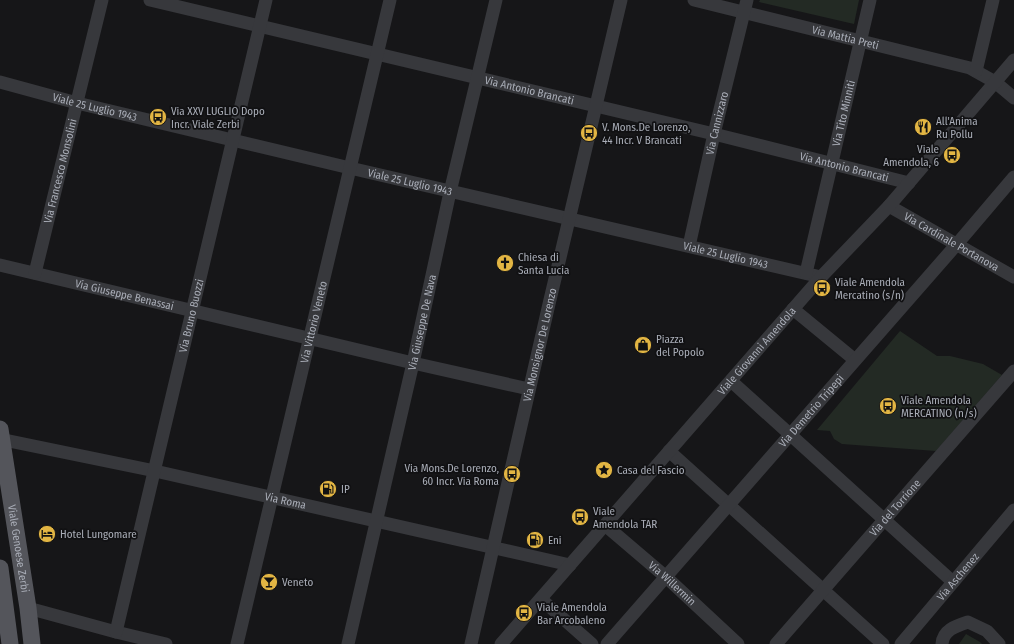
<svg xmlns="http://www.w3.org/2000/svg" width="1014" height="644" viewBox="0 0 1014 644" font-family="'Fira Sans Condensed',sans-serif">
<style>
.green{fill:#232a24}
.lines{fill:none;stroke-linecap:round;stroke-linejoin:round}
.minor{stroke:#37383c;stroke-width:13}
.major{stroke:#54555b;stroke-width:17}
.labels{text-anchor:middle;stroke-width:3.5;stroke-linejoin:round;paint-order:stroke}
.street-label{font-size:11px;fill:#a9adb7;stroke:#111113}
.poi-label{font-size:11px;fill:#a9adb7;stroke:#111113;text-anchor:start}
</style>
<rect width="100%" height="100%" fill="#161618"/>
<g class="green">
<path d="M 760,0 L 859,0 L 854,24 L 759,2 Z"/>
<path d="M 900,331 L 937,356 L 950,356 L 983,364 L 1002,375 L 936,451 L 842,444 L 834,439 L 830,431 L 817,430 Z"/>
<path d="M 966,634 L 980,642 L 982,644 L 959,644 Z"/>
</g>
<g class="lines">
<g class="minor">
<path id="s1" d="M 150,0 L 714,134 L 909,183"/>
<path id="s2" d="M 694,0 L 970,68 L 995,82 L 1014,98"/>
<path d="M 976,71 L 993,0"/>
<path id="s3" d="M 0,82 L 77,103 L 350,168 L 821,277"/>
<path id="s4" d="M 889,206 L 1014,277"/>
<path id="s5" d="M 689,246 L 714,134 L 747,0"/>
<path id="s6" d="M 0,265 L 413,363 L 529,389"/>
<path id="s7" d="M 35,273 L 102,0"/>
<path id="s8" d="M 806,273 L 870,0"/>
<path d="M 793,309 L 855,360"/>
<path d="M 731,381 L 953,582"/>
<path id="s9" d="M 0,439 L 155,471 L 570,565"/>
<path d="M 669,451 L 883,644"/>
<path id="s10" d="M 605,525 L 666,577 L 738,644"/>
<path d="M 541,599 L 592,644"/>
<path d="M 28,608 L 116,632 L 166,644"/>
<path id="s11" d="M 116,632 L 266,0"/>
<path id="s12" d="M 237,644 L 390,0"/>
<path id="s13" d="M 348,644 L 413,363 L 450,192 L 496,0"/>
<path id="s14" d="M 471,644 L 549,304 L 621,0"/>
<path id="s15" d="M 501,644 L 821,277 L 889,206 L 1014,60"/>
<path id="s16" d="M 607,644 L 957,244 L 1014,177"/>
<path id="s17" d="M 776,644 L 1014,371"/>
<path id="s18" d="M 901,644 L 1014,510"/>
<path d="M 942,644 C 943,630 956,626 968,622 L 987,631 L 999,644"/>
</g>
<g class="major">
<path id="s19" d="M 0,429 L 28,608 L 32,644"/>
<path d="M 0,568 L 10,644"/>
</g>
</g>
<defs>
<symbol id="bus-disc" viewBox="-11 -11 22 22"><circle r="9.5" fill="#e2b543" stroke="#111113"/><path d="M-5-6H5V4H4V6H2V4H-2V6H-4V4H-5ZM-3.5-4V0h7V-4ZM-3.5 1.2v1.5H-2V1.2ZM2 1.2v1.5H3.5V1.2Z" fill="#111"/></symbol>
<symbol id="restaurant-disc" viewBox="-11 -11 22 22"><circle r="9.5" fill="#e2b543" stroke="#111113"/><path d="M-5-6h1v4h1v-4h1v4h1v-4h1v5L-1.5 .5V6h-2V.5L-5-1ZM5-6V6H3V1.5H1.5Q1.5-4 5-6Z" fill="#111"/></symbol>
<symbol id="church-disc" viewBox="-11 -11 22 22"><circle r="9.5" fill="#e2b543" stroke="#111113"/><path d="M-1.2-6h2.4v3.5h3.3v2.4h-3.3V6h-2.4V-.1h-3.3v-2.4h3.3Z" fill="#111"/></symbol>
<symbol id="shop-disc" viewBox="-11 -11 22 22"><circle r="9.5" fill="#e2b543" stroke="#111113"/><path d="M-5-2.5h2.3a2.7 3.5 0 0 1 5.4 0H5L5.5 6h-11ZM-1.5-2.5h3a1.5 2.3 0 0 0-3 0Z" fill="#111"/></symbol>
<symbol id="sight-disc" viewBox="-11 -11 22 22"><circle r="9.5" fill="#e2b543" stroke="#111113"/><path d="M0-6L1.8-2.2L6-1.7L2.9 1.2L3.7 5.4L0 3.3L-3.7 5.4L-2.9 1.2L-6-1.7L-1.8-2.2Z" fill="#111"/></symbol>
<symbol id="fuel-disc" viewBox="-11 -11 22 22"><circle r="9.5" fill="#e2b543" stroke="#111113"/><path d="M-5.5-6h7V0h2V4h1.3V-2.5L3-4.5l.8-.8L6-3V5H2.5V1h-1V6h-7ZM-4.2-4.7v3.2H.2V-4.7Z" fill="#111"/></symbol>
<symbol id="hotel-disc" viewBox="-11 -11 22 22"><circle r="9.5" fill="#e2b543" stroke="#111113"/><path d="M-6-4.5h1.5V1H6V5H4.5V3h-9V5H-6ZM-4 0a1.8 1.8 0 1 1 3.6 0ZM.5 0V-2.5h3Q6-2.5 6 0Z" fill="#111"/></symbol>
<symbol id="bar-disc" viewBox="-11 -11 22 22"><circle r="9.5" fill="#e2b543" stroke="#111113"/><path d="M-6-5H6L.8 .8V4.5H3.5V6h-7V4.5H-.8V.8Z" fill="#111"/></symbol>
</defs>
<g fill-rule="evenodd">
<use href="#bus-disc" x="148" y="107" width="20" height="20"/>
<use href="#restaurant-disc" x="913" y="117" width="20" height="20"/>
<use href="#bus-disc" x="579" y="123" width="20" height="20"/>
<use href="#bus-disc" x="942" y="145" width="20" height="20"/>
<use href="#church-disc" x="495" y="253" width="20" height="20"/>
<use href="#bus-disc" x="812" y="278" width="20" height="20"/>
<use href="#shop-disc" x="633" y="335" width="20" height="20"/>
<use href="#bus-disc" x="878" y="396" width="20" height="20"/>
<use href="#sight-disc" x="594" y="460" width="20" height="20"/>
<use href="#bus-disc" x="502" y="464" width="20" height="20"/>
<use href="#fuel-disc" x="318" y="479" width="20" height="20"/>
<use href="#bus-disc" x="570" y="507" width="20" height="20"/>
<use href="#hotel-disc" x="37" y="524" width="20" height="20"/>
<use href="#fuel-disc" x="525" y="530" width="20" height="20"/>
<use href="#bar-disc" x="259" y="572" width="20" height="20"/>
<use href="#bus-disc" x="514" y="603" width="20" height="20"/>
</g>
<g class="labels">
<g class="street-label">
<text dy="4" stroke="none"><textPath href="#s2" startOffset="156">Via Mattia Preti</textPath></text>
<text dy="4" stroke="none"><textPath href="#s1" startOffset="390">Via Antonio Brancati</textPath></text>
<text dy="4" stroke="none"><textPath href="#s3" startOffset="98">Viale 25 Luglio 1943</textPath></text>
<text dy="4" stroke="none"><textPath href="#s8" startOffset="164">Via Tito Minniti</textPath></text>
<text dy="4" stroke="none"><textPath href="#s5" startOffset="126">Via Cannizzaro</textPath></text>
<text dy="4" stroke="none"><textPath href="#s1" startOffset="714">Via Antonio Brancati</textPath></text>
<text dy="4" stroke="none"><textPath href="#s7" startOffset="105">Via Francesco Monsolini</textPath></text>
<text dy="4" stroke="none"><textPath href="#s3" startOffset="422">Viale 25 Luglio 1943</textPath></text>
<text dy="4" stroke="none"><textPath href="#s4" startOffset="72">Via Cardinale Portanova</textPath></text>
<text dy="4" stroke="none"><textPath href="#s3" startOffset="746">Viale 25 Luglio 1943</textPath></text>
<text dy="4" stroke="none"><textPath href="#s6" startOffset="128">Via Giuseppe Benassai</textPath></text>
<text dy="4" stroke="none"><textPath href="#s11" startOffset="325">Via Bruno Buozzi</textPath></text>
<text dy="4" stroke="none"><textPath href="#s12" startOffset="331">Via Vittorio Veneto</textPath></text>
<text dy="4" stroke="none"><textPath href="#s13" startOffset="330">Via Giuseppe De Nava</textPath></text>
<text dy="4" stroke="none"><textPath href="#s14" startOffset="307">Via Monsignor De Lorenzo</textPath></text>
<text dy="4" stroke="none"><textPath href="#s15" startOffset="389">Viale Giovanni Amendola</textPath></text>
<text dy="4" stroke="none"><textPath href="#s16" startOffset="310">Via Demetrio Tripepi</textPath></text>
<text dy="4" stroke="none"><textPath href="#s9" startOffset="292">Via Roma</textPath></text>
<text dy="4" stroke="none"><textPath href="#s17" startOffset="181">Via del Torrione</textPath></text>
<text dy="4" stroke="none"><textPath href="#s19" startOffset="121">Viale Genoese Zerbi</textPath></text>
<text dy="4" stroke="none"><textPath href="#s18" startOffset="88">Via Aschenez</textPath></text>
<text dy="4" stroke="none"><textPath href="#s10" startOffset="89">Via Willermin</textPath></text>
</g>
<g class="poi-label">
<text x="171" y="115">Via XXV LUGLIO Dopo<tspan x="171" dy="13">Incr. Viale Zerbi</tspan></text>
<text x="936" y="125">All'Anima<tspan x="936" dy="13">Ru Pollu</tspan></text>
<text x="602" y="131">V. Mons.De Lorenzo,<tspan x="602" dy="13">44 Incr. V Brancati</tspan></text>
<text x="939" y="153" text-anchor="end">Viale<tspan x="939" dy="13">Amendola, 6</tspan></text>
<text x="518" y="261">Chiesa di<tspan x="518" dy="13">Santa Lucia</tspan></text>
<text x="835" y="286">Viale Amendola<tspan x="835" dy="13">Mercatino (s/n)</tspan></text>
<text x="656" y="343">Piazza<tspan x="656" dy="13">del Popolo</tspan></text>
<text x="901" y="404">Viale Amendola<tspan x="901" dy="13">MERCATINO (n/s)</tspan></text>
<text x="499" y="472" text-anchor="end">Via Mons.De Lorenzo,<tspan x="499" dy="13">60 Incr. Via Roma</tspan></text>
<text x="617" y="474">Casa del Fascio</text>
<text x="341" y="493">IP</text>
<text x="593" y="515">Viale<tspan x="593" dy="13">Amendola TAR</tspan></text>
<text x="60" y="538">Hotel Lungomare</text>
<text x="548" y="544">Eni</text>
<text x="282" y="586">Veneto</text>
<text x="537" y="611">Viale Amendola<tspan x="537" dy="13">Bar Arcobaleno</tspan></text>
</g>
</g>
</svg>
